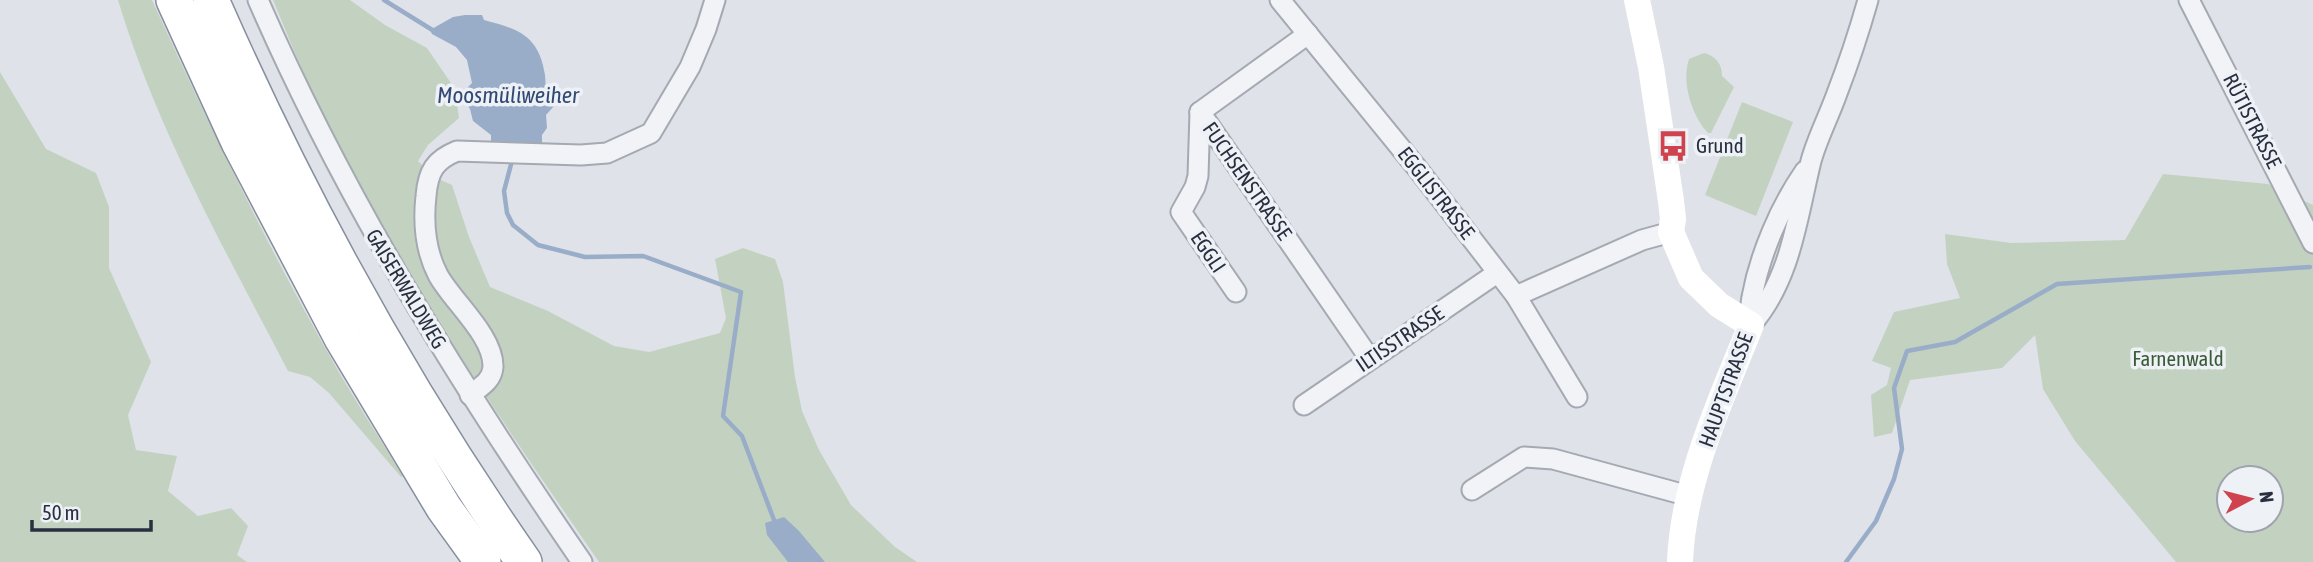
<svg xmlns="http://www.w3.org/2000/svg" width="2313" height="562" viewBox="0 0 2313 562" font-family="'Asap Condensed',sans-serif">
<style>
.green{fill:#c3d2c0;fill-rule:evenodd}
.water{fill:#9aadc8}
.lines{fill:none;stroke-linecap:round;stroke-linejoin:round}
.stream{stroke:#9aadc8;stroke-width:4.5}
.street-casing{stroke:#a4a9b2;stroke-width:23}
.highway-casing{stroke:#868e9f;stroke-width:38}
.street{stroke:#f2f3f7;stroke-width:19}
.secondary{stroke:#fff;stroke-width:26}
.highway{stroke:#fff;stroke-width:35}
.labels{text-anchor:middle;stroke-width:7;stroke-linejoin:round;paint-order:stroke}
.street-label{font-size:21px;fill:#282f3f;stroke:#eef1f6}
.poi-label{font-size:21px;fill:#282f3f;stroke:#eef1f6;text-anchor:start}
.park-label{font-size:21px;fill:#395b35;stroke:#eef1f6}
.water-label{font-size:23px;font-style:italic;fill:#324a73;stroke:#eef1f6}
</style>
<rect width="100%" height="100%" fill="#dfe2e8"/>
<g class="green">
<path d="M 118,0 L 152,0 C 209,125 268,248 336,367 C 357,404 381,440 403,476 L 401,477 L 329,393 L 310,377 L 288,371 C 225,250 157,130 118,0 Z"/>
<path d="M 273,0 L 350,0 L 385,25 L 427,48 L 455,89 L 459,118 L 428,145 L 418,161 L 434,177 L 452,185 L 469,237 L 490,287 L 548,311 L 614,346 L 649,352 L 720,333 L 726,318 L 715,259 L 743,248 L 775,259 L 783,282 L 795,377 L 802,411 L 819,450 L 851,505 L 895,547 L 917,562 L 599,562 C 507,429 415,295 340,151 C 315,102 294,51 273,0 Z"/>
<path d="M 1704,53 C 1716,56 1722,64 1722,76 L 1734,87 L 1711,133 L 1708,133 C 1692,116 1681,82 1689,59 Z"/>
<path d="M 0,72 L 46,149 L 96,173 L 109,207 L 109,268 L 151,362 L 128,415 L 136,450 L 177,456 L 168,491 L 198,516 L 231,508 L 248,526 L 237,555 L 247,562 L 0,562 Z"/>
<path d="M 1742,102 L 1793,122 L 1756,216 L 1705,195 Z"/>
<path d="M 2163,174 L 2268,184 L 2313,205 L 2313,562 L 2176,562 L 2075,441 L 2043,389 L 2035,335 L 2002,368 L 1910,380 L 1892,433 L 1874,437 L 1871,395 L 1887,385 L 1891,368 L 1872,361 L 1894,312 L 1960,298 L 1947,264 L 1945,234 L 2011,243 L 2125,240 ZM 2229,478 L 2271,478 L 2271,520 L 2229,520 Z"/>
</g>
<g class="water">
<path d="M 465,15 L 482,15 L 484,20 C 519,29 539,36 545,75 C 546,87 545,96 554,106 L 546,115 L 547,128 L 542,135 L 542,144 L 491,142 L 491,135 L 473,121 L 470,109 L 460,95 L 472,83 L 467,60 L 456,47 L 432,34 L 430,30 L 453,17 Z"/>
<path d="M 784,517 L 799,531 L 825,562 L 788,562 L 767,535 L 765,523 Z"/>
</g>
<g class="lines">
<g class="stream">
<path d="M 384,0 L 434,31"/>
<path d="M 513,157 L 504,191 L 507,213 L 513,225 L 538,245 L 585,257 L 643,256 L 741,292 L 723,416 L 742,436 L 774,520"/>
<path d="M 1846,562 L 1876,521 L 1894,479 L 1902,449 L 1894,388 L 1907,351 L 1955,342 L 2057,284 L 2310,267"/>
</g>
<defs>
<g id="street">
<path d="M 258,0 C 345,200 459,383 582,562"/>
<path d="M 1280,0 L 1417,168 L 1516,296 L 1577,397"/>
<path d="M 2189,0 L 2313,243"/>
<path d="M 1200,112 L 1370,359"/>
<path d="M 1200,112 L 1198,176 L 1195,187 L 1181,212 L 1236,292"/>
<path d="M 1200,112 L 1308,34"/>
<path d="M 1516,296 L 1642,240 L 1671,232"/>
<path d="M 1751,325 C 1791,279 1797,218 1811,161 C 1817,139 1828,118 1836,96 C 1848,65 1859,32 1868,0"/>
<path d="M 1751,325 C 1751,316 1750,306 1752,297 C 1760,254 1780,207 1805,171"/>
<path d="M 470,395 C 480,387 492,381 493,367 C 494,336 452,301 438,275 C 425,250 423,223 426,196 C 428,171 435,160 457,151 L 581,155 L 607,153 L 651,133 L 690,67 L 706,29 L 715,0"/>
<path d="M 1304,405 L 1497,273"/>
<path d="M 1472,490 L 1524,457 L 1553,459 L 1689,496"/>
</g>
<g id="highway">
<path d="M 174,0 L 239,142 L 342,338 L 444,508 L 483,562"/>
<path d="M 211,0 C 297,196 402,387 524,562"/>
</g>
</defs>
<use href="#street" class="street-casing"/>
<use href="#highway" class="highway-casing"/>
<use href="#street" class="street"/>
<path class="secondary" d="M 1637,0 L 1651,67 L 1671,201 L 1673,219 L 1671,232 L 1691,278 L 1719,305 L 1751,325 C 1721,400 1683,480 1680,562"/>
<use href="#highway" class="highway"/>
</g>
<defs>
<symbol id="bus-bare" viewBox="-9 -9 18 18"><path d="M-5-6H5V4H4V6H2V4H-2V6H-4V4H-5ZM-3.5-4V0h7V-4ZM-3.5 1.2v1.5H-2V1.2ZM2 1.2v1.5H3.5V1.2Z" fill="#ce434d" stroke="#eef1f6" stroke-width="2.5" paint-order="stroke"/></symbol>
</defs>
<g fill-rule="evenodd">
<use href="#bus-bare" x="1651" y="124" width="44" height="44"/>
</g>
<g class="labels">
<g class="street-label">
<text transform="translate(2252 121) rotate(63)" y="7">RÜTISTRASSE</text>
<text transform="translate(1247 181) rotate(55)" y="7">FUCHSENSTRASSE</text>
<text transform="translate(1436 193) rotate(52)" y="7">EGGLISTRASSE</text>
<text transform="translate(1208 252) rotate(56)" y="7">EGGLI</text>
<text transform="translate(406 289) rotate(59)" y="7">GAISERWALDWEG</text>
<text transform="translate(1400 339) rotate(-34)" y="7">ILTISSTRASSE</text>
<text transform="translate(1726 390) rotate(-70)" y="7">HAUPTSTRASSE</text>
</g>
<g class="poi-label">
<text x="1696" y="153">Grund</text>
</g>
<g class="park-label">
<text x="2178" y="366">Farnenwald</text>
</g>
<g class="water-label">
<text x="508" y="103">Moosmüliweiher</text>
</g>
</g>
<g transform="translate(2250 499) rotate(83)"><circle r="33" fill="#eef1f6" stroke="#9fa3ad" stroke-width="2"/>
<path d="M0-5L12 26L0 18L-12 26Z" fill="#ce434d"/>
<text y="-10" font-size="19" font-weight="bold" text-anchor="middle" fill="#282f3f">N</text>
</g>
<path d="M32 520v10h119v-10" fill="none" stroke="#282f3f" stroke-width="3.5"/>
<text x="42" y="520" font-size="21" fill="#282f3f" stroke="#eef1f6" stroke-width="5" paint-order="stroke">50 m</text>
</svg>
